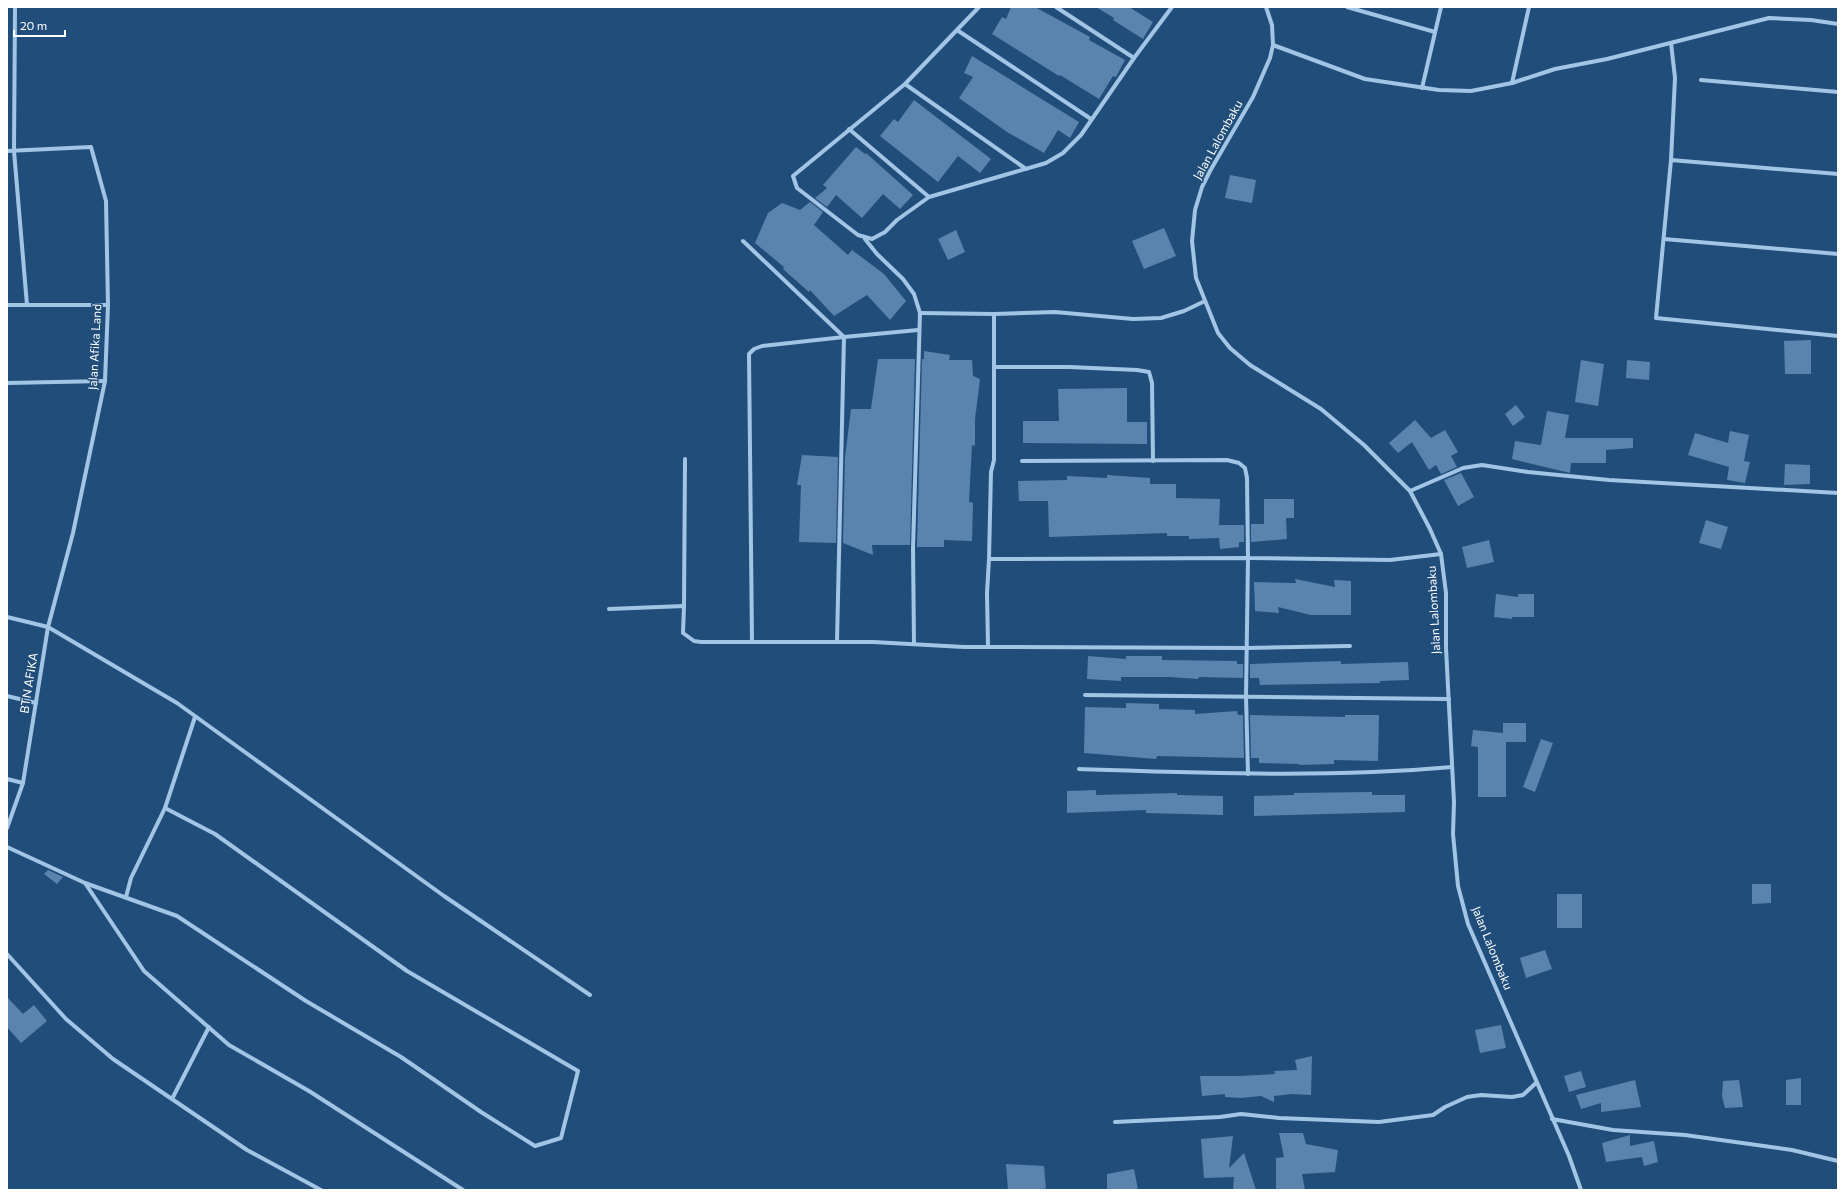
<svg xmlns="http://www.w3.org/2000/svg" width="1845" height="1197" viewBox="0 0 1845 1197" font-family="Commissioner,sans-serif">
<style>
.building{fill:#5a84ad}
.lines{fill:none;stroke-linecap:round;stroke-linejoin:round}
.street{stroke:#a3c5e5;stroke-width:4}
.labels{text-anchor:middle;stroke-width:3;stroke-linejoin:round;paint-order:stroke}
.street-label{font-size:12px;fill:#fff;stroke:#214d7a}
</style>
<rect width="100%" height="100%" fill="#214d7a"/>
<g class="building">
<path d="M 1011,7 L 1035,7 L 1090,37 L 1089,40 L 1125,60 L 1116,77 L 1113,76 L 1099,99 L 1060,75 L 1059,76 L 992,34 L 1002,17 L 1006,19 Z"/>
<path d="M 1096,7 L 1129,7 L 1153,22 L 1143,39 L 1113,20 L 1114,18 Z"/>
<path d="M 972,56 L 1079,122 L 1070,138 L 1058,130 L 1044,153 L 1007,132 L 959,98 L 973,77 L 964,73 Z"/>
<path d="M 914,100 L 991,159 L 980,173 L 958,156 L 938,182 L 880,136 L 894,119 L 898,122 Z"/>
<path d="M 856,147 L 865,154 L 866,153 L 913,195 L 900,209 L 883,194 L 862,218 L 836,195 L 827,207 L 815,198 L 827,188 L 823,185 Z"/>
<path d="M 1230,175 L 1256,180 L 1252,203 L 1225,198 Z"/>
<path d="M 810,202 L 823,212 L 814,225 L 848,255 L 852,250 L 884,274 L 906,301 L 890,320 L 867,295 L 834,316 L 810,290 L 809,292 L 783,269 L 784,267 L 755,243 L 768,213 L 782,203 L 800,210 Z"/>
<path d="M 1164,228 L 1176,256 L 1144,269 L 1132,241 Z"/>
<path d="M 956,230 L 965,252 L 948,260 L 938,239 Z"/>
<path d="M 1811,340 L 1811,374 L 1785,374 L 1784,341 Z"/>
<path d="M 924,351 L 950,355 L 949,360 L 972,360 L 973,376 L 980,379 L 975,419 L 975,446 L 972,445 L 969,502 L 973,503 L 972,541 L 944,540 L 944,547 L 917,547 L 922,359 L 924,359 Z"/>
<path d="M 878,359 L 915,359 L 910,545 L 872,545 L 873,555 L 843,543 L 845,457 L 851,409 L 871,409 Z"/>
<path d="M 1581,360 L 1604,364 L 1598,406 L 1575,402 Z"/>
<path d="M 1627,360 L 1650,362 L 1649,380 L 1626,378 Z"/>
<path d="M 1127,388 L 1127,422 L 1147,422 L 1147,444 L 1023,443 L 1023,421 L 1059,421 L 1058,389 Z"/>
<path d="M 1516,405 L 1525,417 L 1513,426 L 1505,414 Z"/>
<path d="M 1547,411 L 1569,415 L 1565,438 L 1633,438 L 1633,448 L 1606,450 L 1606,463 L 1571,463 L 1570,473 L 1512,459 L 1515,441 L 1541,445 Z"/>
<path d="M 1415,420 L 1431,438 L 1445,430 L 1458,452 L 1451,456 L 1457,467 L 1441,474 L 1436,465 L 1429,470 L 1412,442 L 1398,453 L 1389,443 Z"/>
<path d="M 1730,431 L 1749,435 L 1744,461 L 1750,462 L 1745,483 L 1727,480 L 1729,467 L 1688,455 L 1695,433 L 1728,443 Z"/>
<path d="M 802,455 L 838,457 L 836,543 L 799,542 L 801,485 L 797,485 Z"/>
<path d="M 1785,464 L 1810,465 L 1810,484 L 1784,485 Z"/>
<path d="M 1461,473 L 1474,497 L 1458,506 L 1444,480 Z"/>
<path d="M 1107,475 L 1150,478 L 1150,484 L 1176,484 L 1176,498 L 1220,499 L 1219,525 L 1244,525 L 1244,542 L 1239,542 L 1239,547 L 1220,549 L 1219,538 L 1189,539 L 1189,536 L 1167,536 L 1167,533 L 1049,537 L 1048,501 L 1019,501 L 1018,481 L 1067,480 L 1067,476 L 1107,478 Z"/>
<path d="M 1264,499 L 1294,499 L 1294,518 L 1286,518 L 1287,539 L 1251,542 L 1251,524 L 1264,524 Z"/>
<path d="M 1706,520 L 1728,527 L 1721,549 L 1699,543 Z"/>
<path d="M 1489,540 L 1494,562 L 1467,568 L 1462,547 Z"/>
<path d="M 1295,579 L 1335,587 L 1334,580 L 1351,581 L 1351,615 L 1311,615 L 1278,607 L 1279,613 L 1255,611 L 1254,582 L 1296,583 Z"/>
<path d="M 1496,594 L 1518,597 L 1518,594 L 1534,594 L 1534,617 L 1512,617 L 1512,619 L 1494,617 Z"/>
<path d="M 1088,656 L 1126,659 L 1126,656 L 1162,656 L 1162,660 L 1237,661 L 1237,664 L 1243,664 L 1243,678 L 1199,677 L 1198,679 L 1170,677 L 1121,677 L 1121,681 L 1087,679 Z"/>
<path d="M 1341,661 L 1341,664 L 1408,662 L 1409,680 L 1380,681 L 1380,683 L 1260,685 L 1259,678 L 1250,678 L 1250,664 Z"/>
<path d="M 1126,703 L 1159,704 L 1159,709 L 1195,710 L 1195,714 L 1237,711 L 1238,715 L 1243,715 L 1244,758 L 1157,756 L 1156,759 L 1084,753 L 1085,707 L 1126,708 Z"/>
<path d="M 1250,715 L 1345,717 L 1345,715 L 1379,715 L 1378,761 L 1334,760 L 1334,764 L 1299,765 L 1299,764 L 1259,763 L 1259,758 L 1251,758 Z"/>
<path d="M 1503,723 L 1526,723 L 1526,742 L 1506,742 L 1506,797 L 1478,797 L 1478,747 L 1471,746 L 1473,730 L 1503,733 Z"/>
<path d="M 1541,739 L 1553,743 L 1535,792 L 1523,787 Z"/>
<path d="M 1096,790 L 1096,795 L 1177,793 L 1177,795 L 1223,796 L 1223,815 L 1146,813 L 1146,810 L 1067,813 L 1067,791 Z"/>
<path d="M 1372,792 L 1372,795 L 1405,795 L 1405,812 L 1254,816 L 1254,796 L 1294,795 L 1294,793 Z"/>
<path d="M 48,870 L 63,877 L 57,884 L 44,874 Z"/>
<path d="M 1752,884 L 1771,884 L 1771,903 L 1752,904 Z"/>
<rect x="1557" y="894" width="25" height="34"/>
<path d="M 1545,950 L 1552,969 L 1526,978 L 1520,958 Z"/>
<path d="M 7,997 L 23,1014 L 34,1005 L 47,1021 L 21,1043 L 7,1027 Z"/>
<path d="M 1501,1025 L 1506,1048 L 1480,1053 L 1475,1030 Z"/>
<path d="M 1312,1056 L 1311,1095 L 1292,1094 L 1274,1096 L 1274,1102 L 1261,1096 L 1241,1098 L 1225,1097 L 1225,1094 L 1202,1096 L 1200,1076 L 1239,1076 L 1275,1074 L 1274,1071 L 1297,1070 L 1295,1060 Z"/>
<path d="M 1581,1071 L 1586,1087 L 1569,1092 L 1564,1076 Z"/>
<path d="M 1801,1078 L 1801,1105 L 1786,1105 L 1786,1080 Z"/>
<path d="M 1635,1080 L 1641,1107 L 1601,1112 L 1601,1103 L 1581,1109 L 1576,1095 Z"/>
<path d="M 1739,1080 L 1743,1107 L 1725,1108 L 1722,1096 L 1723,1081 Z"/>
<path d="M 1279,1133 L 1303,1133 L 1306,1144 L 1338,1150 L 1335,1172 L 1302,1174 L 1305,1190 L 1276,1190 L 1276,1158 L 1284,1157 Z"/>
<path d="M 1630,1135 L 1630,1146 L 1654,1141 L 1658,1162 L 1644,1166 L 1642,1157 L 1606,1162 L 1602,1143 Z"/>
<path d="M 1233,1136 L 1229,1168 L 1244,1153 L 1256,1190 L 1233,1190 L 1234,1177 L 1204,1178 L 1201,1139 Z"/>
<path d="M 1006,1164 L 1044,1166 L 1046,1190 L 1008,1190 Z"/>
<path d="M 1134,1169 L 1138,1190 L 1107,1190 L 1107,1174 Z"/>
</g>
<g class="lines">
<g class="street">
<path d="M 15,7 L 14,151 L 27,305"/>
<path d="M 979,7 L 905,84 L 793,176 L 797,188 L 858,235 L 872,239 L 885,232 L 897,220 L 929,197 L 1046,163 L 1063,153 L 1081,135 L 1134,58 L 1172,7"/>
<path d="M 1056,7 L 1134,58"/>
<path d="M 1266,7 L 1272,25 L 1273,45 L 1270,58 L 1253,97 L 1210,171 L 1202,187 L 1195,210 L 1192,241 L 1196,278 L 1218,333 L 1230,348 L 1250,365 L 1321,409 L 1364,445 L 1410,491 L 1430,529 L 1441,554 L 1446,593 L 1446,648 L 1454,802 L 1453,834 L 1458,886 L 1468,924 L 1569,1156 L 1581,1190"/>
<path d="M 1347,7 L 1435,32"/>
<path d="M 957,30 L 1091,119"/>
<path d="M 1671,43 L 1675,78 L 1671,160 L 1656,318 L 1838,336"/>
<path d="M 1273,45 L 1365,79 L 1439,90 L 1471,91 L 1512,83 L 1555,69 L 1607,59 L 1769,18 L 1811,20 L 1838,24"/>
<path d="M 1701,80 L 1838,92"/>
<path d="M 1512,83 L 1529,7"/>
<path d="M 905,84 L 1026,169"/>
<path d="M 1422,88 L 1441,7"/>
<path d="M 849,129 L 929,197"/>
<path d="M 7,151 L 91,147 L 106,201 L 108,305 L 105,381 L 73,533 L 48,627 L 177,703 L 444,896 L 590,995"/>
<path d="M 1671,160 L 1838,174"/>
<path d="M 865,239 L 877,254 L 903,279 L 914,294 L 920,313 L 913,548 L 914,644"/>
<path d="M 1664,239 L 1838,254"/>
<path d="M 743,241 L 844,337"/>
<path d="M 7,305 L 108,305"/>
<path d="M 920,313 L 994,314 L 994,367"/>
<path d="M 994,314 L 1055,312 L 1133,319 L 1161,318 L 1184,311 L 1205,301"/>
<path d="M 7,383 L 105,381"/>
<path d="M 1022,461 L 1227,460 L 1239,463 L 1245,468 L 1247,478 L 1248,558 L 1390,560 L 1441,554"/>
<path d="M 1410,491 L 1463,468 L 1482,465 L 1528,472 L 1609,480 L 1838,493"/>
<path d="M 989,559 L 991,472 L 994,460 L 994,367 L 1069,367 L 1137,370 L 1149,372 L 1152,383 L 1153,461"/>
<path d="M 684,606 L 685,459"/>
<path d="M 609,609 L 684,606 L 683,633 L 694,641 L 701,642 L 873,642 L 964,647 L 988,647 L 987,593 L 989,559 L 1248,558 L 1246,696 L 1248,774"/>
<path d="M 7,617 L 48,627 L 23,783"/>
<path d="M 837,641 L 844,337 L 918,330"/>
<path d="M 752,642 L 749,354 L 754,349 L 762,346 L 844,337"/>
<path d="M 988,647 L 1247,648 L 1350,646"/>
<path d="M 1085,695 L 1449,699"/>
<path d="M 7,696 L 36,703"/>
<path d="M 1079,769 C 1203,773 1328,778 1452,767"/>
<path d="M 7,779 L 23,783 L 7,828"/>
<path d="M 165,808 L 195,717"/>
<path d="M 7,847 L 85,883 L 177,916 L 306,1001 L 401,1057 L 481,1112 L 535,1146 L 561,1138 L 578,1071 L 407,971 L 215,834 L 165,808 L 131,878 L 126,897"/>
<path d="M 85,883 L 144,971 L 229,1045 L 309,1091 L 463,1190"/>
<path d="M 7,954 L 66,1019 L 113,1059 L 247,1150 L 321,1190"/>
<path d="M 172,1099 L 209,1027"/>
<path d="M 1552,1119 L 1613,1130 L 1685,1135 L 1792,1150 L 1838,1161"/>
<path d="M 1115,1122 L 1220,1117 L 1241,1114 L 1279,1118 L 1379,1122 L 1433,1115 L 1445,1107 L 1467,1097 L 1481,1095 L 1512,1097 L 1523,1095 L 1536,1083"/>
</g>
</g>
<g class="labels">
<g class="street-label">
<text transform="translate(1218 140) rotate(-61)" y="4">Jalan Lalombaku</text>
<text transform="translate(95 347) rotate(-87)" y="4">Jalan Afika Land</text>
<text transform="translate(1434 610) rotate(-93)" y="4">Jalan Lalombaku</text>
<text transform="translate(29 683) rotate(-81)" y="4">BTN AFIKA</text>
<text transform="translate(1492 948) rotate(68)" y="4">Jalan Lalombaku</text>
</g>
</g>
<rect width="1845" height="1197" fill="none" stroke="#ffffff" stroke-width="16"/>
<path d="M14 30v6h51v-6" fill="none" stroke="#ffffff" stroke-width="2"/>
<text x="20" y="30" font-size="12" fill="#ffffff" stroke="#214d7a" stroke-width="3" paint-order="stroke">20 m</text>
</svg>
